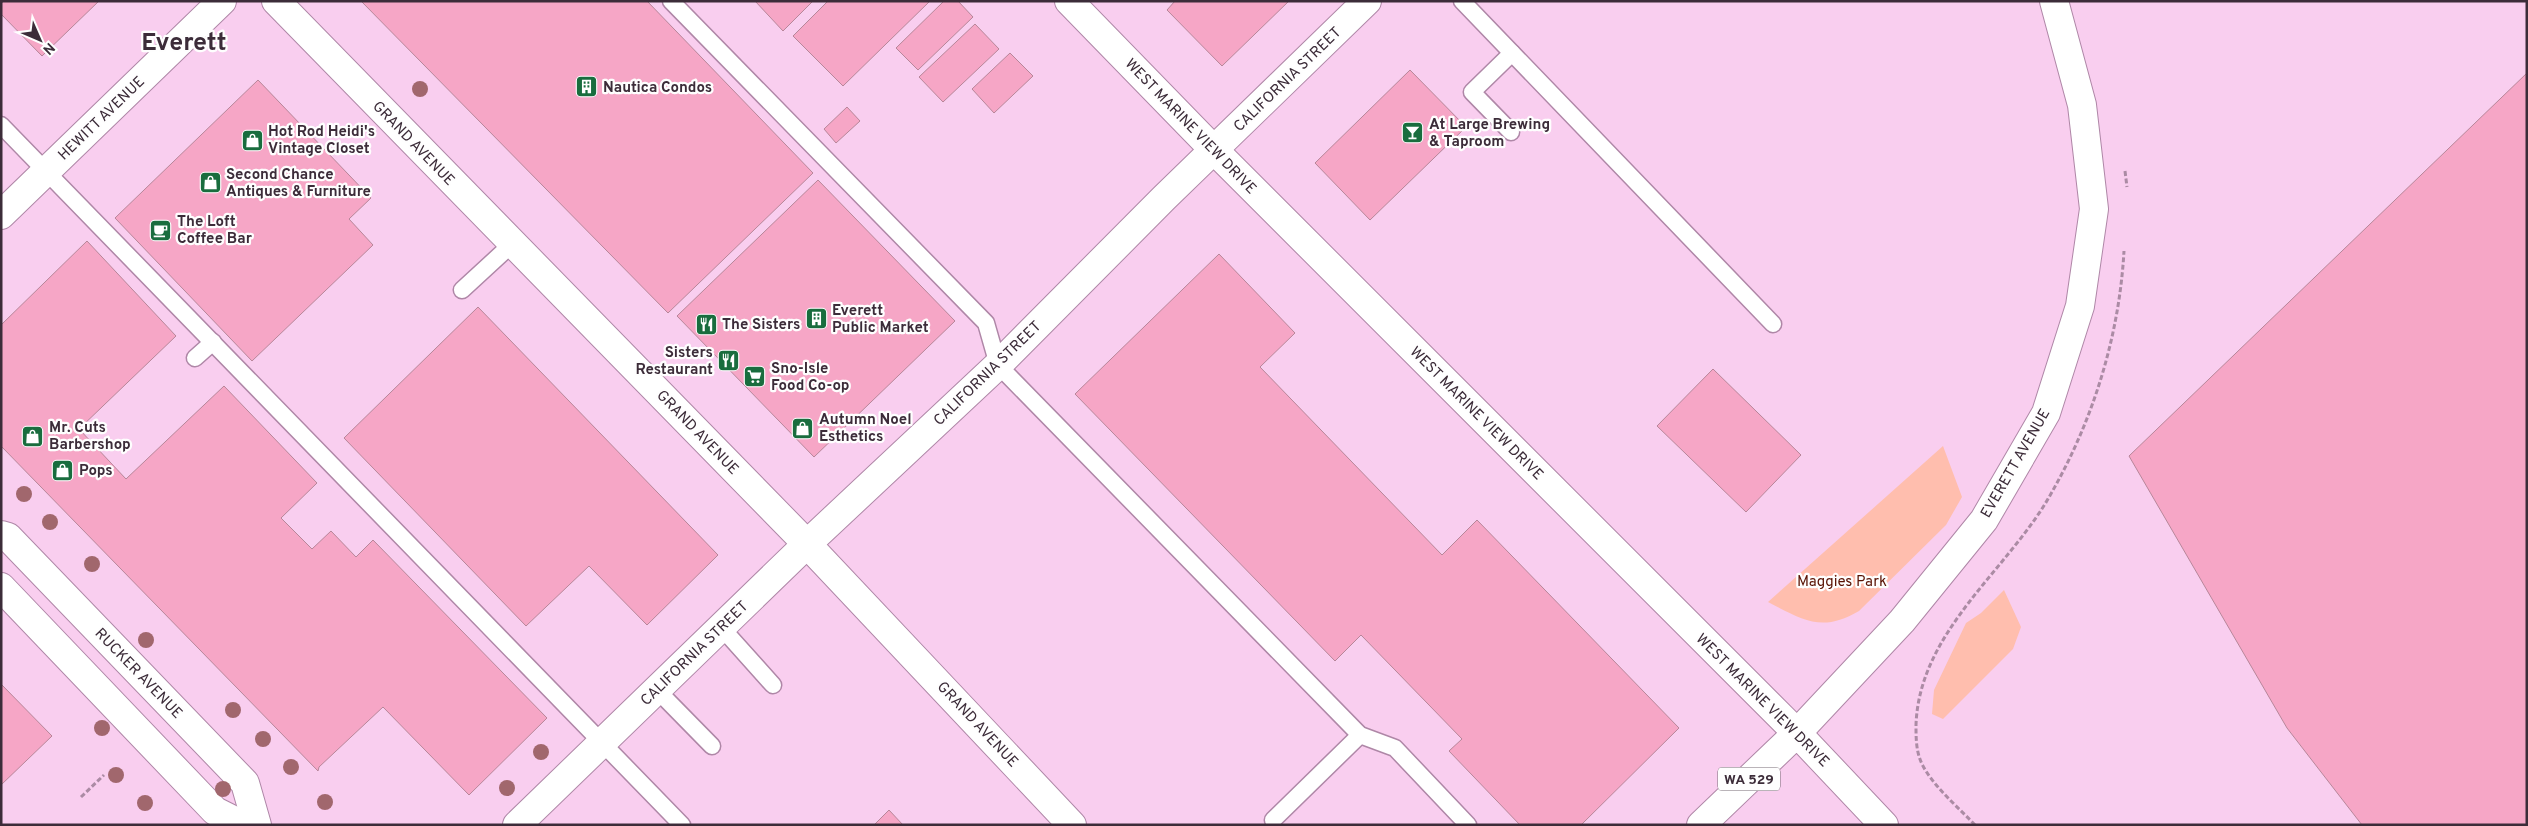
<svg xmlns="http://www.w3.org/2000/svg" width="2528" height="826" viewBox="0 0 2528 826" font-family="Overpass,sans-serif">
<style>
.green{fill:#ffbeae}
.building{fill:#f6a6c6;stroke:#b78699}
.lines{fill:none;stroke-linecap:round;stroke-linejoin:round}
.service-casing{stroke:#af87a7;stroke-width:19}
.tertiary-casing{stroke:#af87a7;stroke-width:30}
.secondary-casing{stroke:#af87a7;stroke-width:30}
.primary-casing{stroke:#af87a7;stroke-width:30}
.path{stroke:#ab8ba4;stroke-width:3;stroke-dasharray:5 2.5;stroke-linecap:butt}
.service{stroke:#fff;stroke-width:16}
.tertiary{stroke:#fff;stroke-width:28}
.secondary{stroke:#fff;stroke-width:28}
.primary{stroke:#fff;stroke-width:28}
.tree{fill:#a1676d}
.labels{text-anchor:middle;stroke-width:4.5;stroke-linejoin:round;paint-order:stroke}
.shield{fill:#fefefe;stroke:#766b74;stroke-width:1}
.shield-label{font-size:14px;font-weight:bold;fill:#3c2c39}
.street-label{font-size:15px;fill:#3c2c39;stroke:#fefefe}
.poi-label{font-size:15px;font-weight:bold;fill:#3c2c39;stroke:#fefefe;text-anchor:start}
.park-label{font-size:15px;fill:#591203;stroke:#fefefe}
.town-label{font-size:25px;font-weight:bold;fill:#3c2c39;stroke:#fefefe}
</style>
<rect width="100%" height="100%" fill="#f9ceef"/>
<g class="green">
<path d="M 1943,446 L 1962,497 L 1946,525 L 1859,611 C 1822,633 1803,620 1768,602 Z"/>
<path d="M 2004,590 L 2021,627 L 2013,649 L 1943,719 L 1932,714 L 1934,690 L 1966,623 L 1981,613 Z"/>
</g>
<g class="building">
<path d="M 4,1 L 99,1 L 42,56 L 1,14 L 1,4 Z"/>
<path d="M 361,1 L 647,1 L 813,173 L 668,313 Z"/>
<path d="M 755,1 L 813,1 L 783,31 Z"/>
<path d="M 828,1 L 930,1 L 843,86 L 793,36 Z"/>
<path d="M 944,1 L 958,1 L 973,17 L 918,70 L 896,48 Z"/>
<path d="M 1175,1 L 1289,1 L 1222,66 L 1167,10 Z"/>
<path d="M 975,24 L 999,49 L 943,102 L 919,77 Z"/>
<path d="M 1010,53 L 1033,76 L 994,113 L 972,89 Z"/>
<path d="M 1410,70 L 1466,127 L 1370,220 L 1315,163 Z"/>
<path d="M 2527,73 L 2527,825 L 2362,825 L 2287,728 L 2129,456 Z"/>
<path d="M 258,80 L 371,198 L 349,219 L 373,245 L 252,361 L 115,218 Z"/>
<path d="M 847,107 L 860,121 L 836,143 L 824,129 Z"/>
<path d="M 818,180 L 955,321 L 814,457 L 677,316 Z"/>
<path d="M 87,241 L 176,336 L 79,429 L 126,479 L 224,386 L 317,483 L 281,518 L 312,549 L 331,531 L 356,557 L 373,540 L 547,718 L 469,795 L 383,707 L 319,767 L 318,771 L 1,446 L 1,325 Z"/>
<path d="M 1219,254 L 1295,333 L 1260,367 L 1442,555 L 1477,520 L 1679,728 L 1581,825 L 1520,825 L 1449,751 L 1462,739 L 1361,635 L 1335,661 L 1075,394 Z"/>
<path d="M 478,307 L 718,555 L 647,625 L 589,566 L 526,626 L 344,438 Z"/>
<path d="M 1713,369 L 1801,455 L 1746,512 L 1657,426 Z"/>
<path d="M 1,684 L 52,736 L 1,785 Z"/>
<path d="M 889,810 L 903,825 L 874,825 Z"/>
</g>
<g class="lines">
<defs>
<g id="service">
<path d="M 671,1 L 986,323 L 998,365 L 1360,735 L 1395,748 L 1468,825"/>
<path d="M 1462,1 L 1773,324"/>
<path d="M 1,125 L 682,825"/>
<path d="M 1511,132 L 1472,92 L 1512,53"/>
<path d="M 462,290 L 513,243"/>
<path d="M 195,358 L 213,342"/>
<path d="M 721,627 L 773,685"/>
<path d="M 657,690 L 712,746"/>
<path d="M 1273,820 L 1360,735"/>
</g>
<g id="tertiary">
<path d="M 276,1 L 807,544 L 1072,825"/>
<path d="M 1797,733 L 1902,621 L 1984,520 L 2046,413 L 2080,306 L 2094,209 L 2082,105 L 2054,1"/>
<path d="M 517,825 L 807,544 L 998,365 L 1164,198 L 1367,1"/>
</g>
<g id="secondary">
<path d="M 1069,1 L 1214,150 L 1797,733"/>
<path d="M 1,215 L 222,1"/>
</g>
<g id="primary">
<path d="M 1,535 L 8,537 L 245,783 L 257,825"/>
<path d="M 1,587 L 215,811 L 243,825"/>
<path d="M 1701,825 L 1797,733 L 1884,825"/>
</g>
</defs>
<use href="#service" class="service-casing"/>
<use href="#tertiary" class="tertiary-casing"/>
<use href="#secondary" class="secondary-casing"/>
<use href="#primary" class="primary-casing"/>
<g class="path">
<path d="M 2125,171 L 2127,187"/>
<path d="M 81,797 L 104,775"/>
<path d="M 1975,825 C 1957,806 1935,788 1923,766 C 1916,753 1916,739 1916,725 C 1919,635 2001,575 2045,504 C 2091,427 2119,340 2124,251"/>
</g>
<use href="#service" class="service"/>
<use href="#tertiary" class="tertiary"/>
<use href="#secondary" class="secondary"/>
<use href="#primary" class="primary"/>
</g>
<g class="tree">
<circle cx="420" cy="89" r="8"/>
<circle cx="24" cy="494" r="8"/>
<circle cx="50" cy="522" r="8"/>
<circle cx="92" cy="564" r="8"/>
<circle cx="146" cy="640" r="8"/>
<circle cx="233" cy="710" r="8"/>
<circle cx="102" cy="728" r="8"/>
<circle cx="263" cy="739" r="8"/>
<circle cx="541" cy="752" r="8"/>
<circle cx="291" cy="767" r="8"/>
<circle cx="116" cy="775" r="8"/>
<circle cx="507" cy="788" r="8"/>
<circle cx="223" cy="789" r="8"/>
<circle cx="325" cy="802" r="8"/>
<circle cx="145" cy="803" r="8"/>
</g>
<defs>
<symbol id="building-square" viewBox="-11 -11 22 22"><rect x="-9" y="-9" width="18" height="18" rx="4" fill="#196d3e" stroke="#fefefe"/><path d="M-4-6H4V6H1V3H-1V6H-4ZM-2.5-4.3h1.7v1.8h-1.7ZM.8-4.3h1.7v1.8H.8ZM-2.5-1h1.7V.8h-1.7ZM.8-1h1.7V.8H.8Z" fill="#fff"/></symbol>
<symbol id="bar-square" viewBox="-11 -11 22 22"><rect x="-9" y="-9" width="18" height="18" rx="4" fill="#196d3e" stroke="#fefefe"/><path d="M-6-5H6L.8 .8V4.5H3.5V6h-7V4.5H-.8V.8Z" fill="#fff"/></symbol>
<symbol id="shop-square" viewBox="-11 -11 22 22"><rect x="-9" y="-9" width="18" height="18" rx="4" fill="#196d3e" stroke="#fefefe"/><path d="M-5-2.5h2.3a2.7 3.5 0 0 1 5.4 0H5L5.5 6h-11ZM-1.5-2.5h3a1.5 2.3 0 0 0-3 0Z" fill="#fff"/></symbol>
<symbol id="cafe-square" viewBox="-11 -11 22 22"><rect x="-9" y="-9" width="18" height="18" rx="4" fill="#196d3e" stroke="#fefefe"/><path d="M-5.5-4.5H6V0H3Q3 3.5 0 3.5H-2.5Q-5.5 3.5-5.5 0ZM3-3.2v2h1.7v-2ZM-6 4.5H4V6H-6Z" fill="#fff"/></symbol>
<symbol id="restaurant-square" viewBox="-11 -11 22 22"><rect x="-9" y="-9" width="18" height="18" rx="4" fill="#196d3e" stroke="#fefefe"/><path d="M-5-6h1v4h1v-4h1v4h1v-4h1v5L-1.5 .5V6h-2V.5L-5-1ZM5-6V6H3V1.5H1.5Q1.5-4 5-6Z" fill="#fff"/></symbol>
<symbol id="supermarket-square" viewBox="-11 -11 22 22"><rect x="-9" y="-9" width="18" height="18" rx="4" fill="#196d3e" stroke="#fefefe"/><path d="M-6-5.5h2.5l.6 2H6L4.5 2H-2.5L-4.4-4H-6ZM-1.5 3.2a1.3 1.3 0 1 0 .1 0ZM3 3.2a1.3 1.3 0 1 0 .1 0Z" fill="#fff"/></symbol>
</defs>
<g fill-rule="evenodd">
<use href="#building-square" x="574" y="74" width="25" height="25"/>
<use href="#bar-square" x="1400" y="120" width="25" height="25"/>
<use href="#shop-square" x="240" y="128" width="25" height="25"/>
<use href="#shop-square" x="198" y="170" width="25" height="25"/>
<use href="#cafe-square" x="148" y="218" width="25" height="25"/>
<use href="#building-square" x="804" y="306" width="25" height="25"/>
<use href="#restaurant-square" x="694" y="312" width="25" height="25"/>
<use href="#restaurant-square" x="716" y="348" width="25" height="25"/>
<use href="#supermarket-square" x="742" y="364" width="25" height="25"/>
<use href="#shop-square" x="790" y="416" width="25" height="25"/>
<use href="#shop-square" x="20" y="424" width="25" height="25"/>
<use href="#shop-square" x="50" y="458" width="25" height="25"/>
</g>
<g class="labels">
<rect class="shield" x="1718" y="767.5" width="62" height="23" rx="4"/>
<g class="shield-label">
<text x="1749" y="784">WA 529</text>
</g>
<g class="street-label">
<text transform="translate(1287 79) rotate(-44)" y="5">CALIFORNIA STREET</text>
<text transform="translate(101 118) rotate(-44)" y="5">HEWITT AVENUE</text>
<text transform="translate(1191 126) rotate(46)" y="5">WEST MARINE VIEW DRIVE</text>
<text transform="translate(414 143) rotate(46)" y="5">GRAND AVENUE</text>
<text transform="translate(987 373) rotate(-44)" y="5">CALIFORNIA STREET</text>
<text transform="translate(1477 413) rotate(45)" y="5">WEST MARINE VIEW DRIVE</text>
<text transform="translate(698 432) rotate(46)" y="5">GRAND AVENUE</text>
<text transform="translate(2015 463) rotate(-60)" y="5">EVERETT AVENUE</text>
<text transform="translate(694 653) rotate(-44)" y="5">CALIFORNIA STREET</text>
<text transform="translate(139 673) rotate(46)" y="5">RUCKER AVENUE</text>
<text transform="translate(1763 700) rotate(45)" y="5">WEST MARINE VIEW DRIVE</text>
<text transform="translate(978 724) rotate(47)" y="5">GRAND AVENUE</text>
</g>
<g class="poi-label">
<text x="603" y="92">Nautica Condos</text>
<text x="1429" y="129">At Large Brewing<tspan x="1429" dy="17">&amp; Taproom</tspan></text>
<text x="268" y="136">Hot Rod Heidi's<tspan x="268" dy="17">Vintage Closet</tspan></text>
<text x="226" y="179">Second Chance<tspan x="226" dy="17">Antiques &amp; Furniture</tspan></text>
<text x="177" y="226">The Loft<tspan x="177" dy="17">Coffee Bar</tspan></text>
<text x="832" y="315">Everett<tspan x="832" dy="17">Public Market</tspan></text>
<text x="722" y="329">The Sisters</text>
<text x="713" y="357" text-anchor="end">Sisters<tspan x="713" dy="17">Restaurant</tspan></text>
<text x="771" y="373">Sno-Isle<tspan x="771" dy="17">Food Co-op</tspan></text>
<text x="819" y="424">Autumn Noel<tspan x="819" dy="17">Esthetics</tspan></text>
<text x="49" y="432">Mr. Cuts<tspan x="49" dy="17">Barbershop</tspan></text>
<text x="79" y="475">Pops</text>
</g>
<g class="park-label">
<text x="1842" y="586">Maggies Park</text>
</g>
<g class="town-label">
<text x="184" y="50">Everett</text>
</g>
</g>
<rect width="2528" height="826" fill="none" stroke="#3c2c39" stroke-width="5"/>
<g transform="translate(40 40) rotate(135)" stroke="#fefefe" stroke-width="4" paint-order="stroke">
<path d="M0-4L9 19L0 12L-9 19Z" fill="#3c2c39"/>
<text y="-8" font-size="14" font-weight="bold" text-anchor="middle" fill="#3c2c39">N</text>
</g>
</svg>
